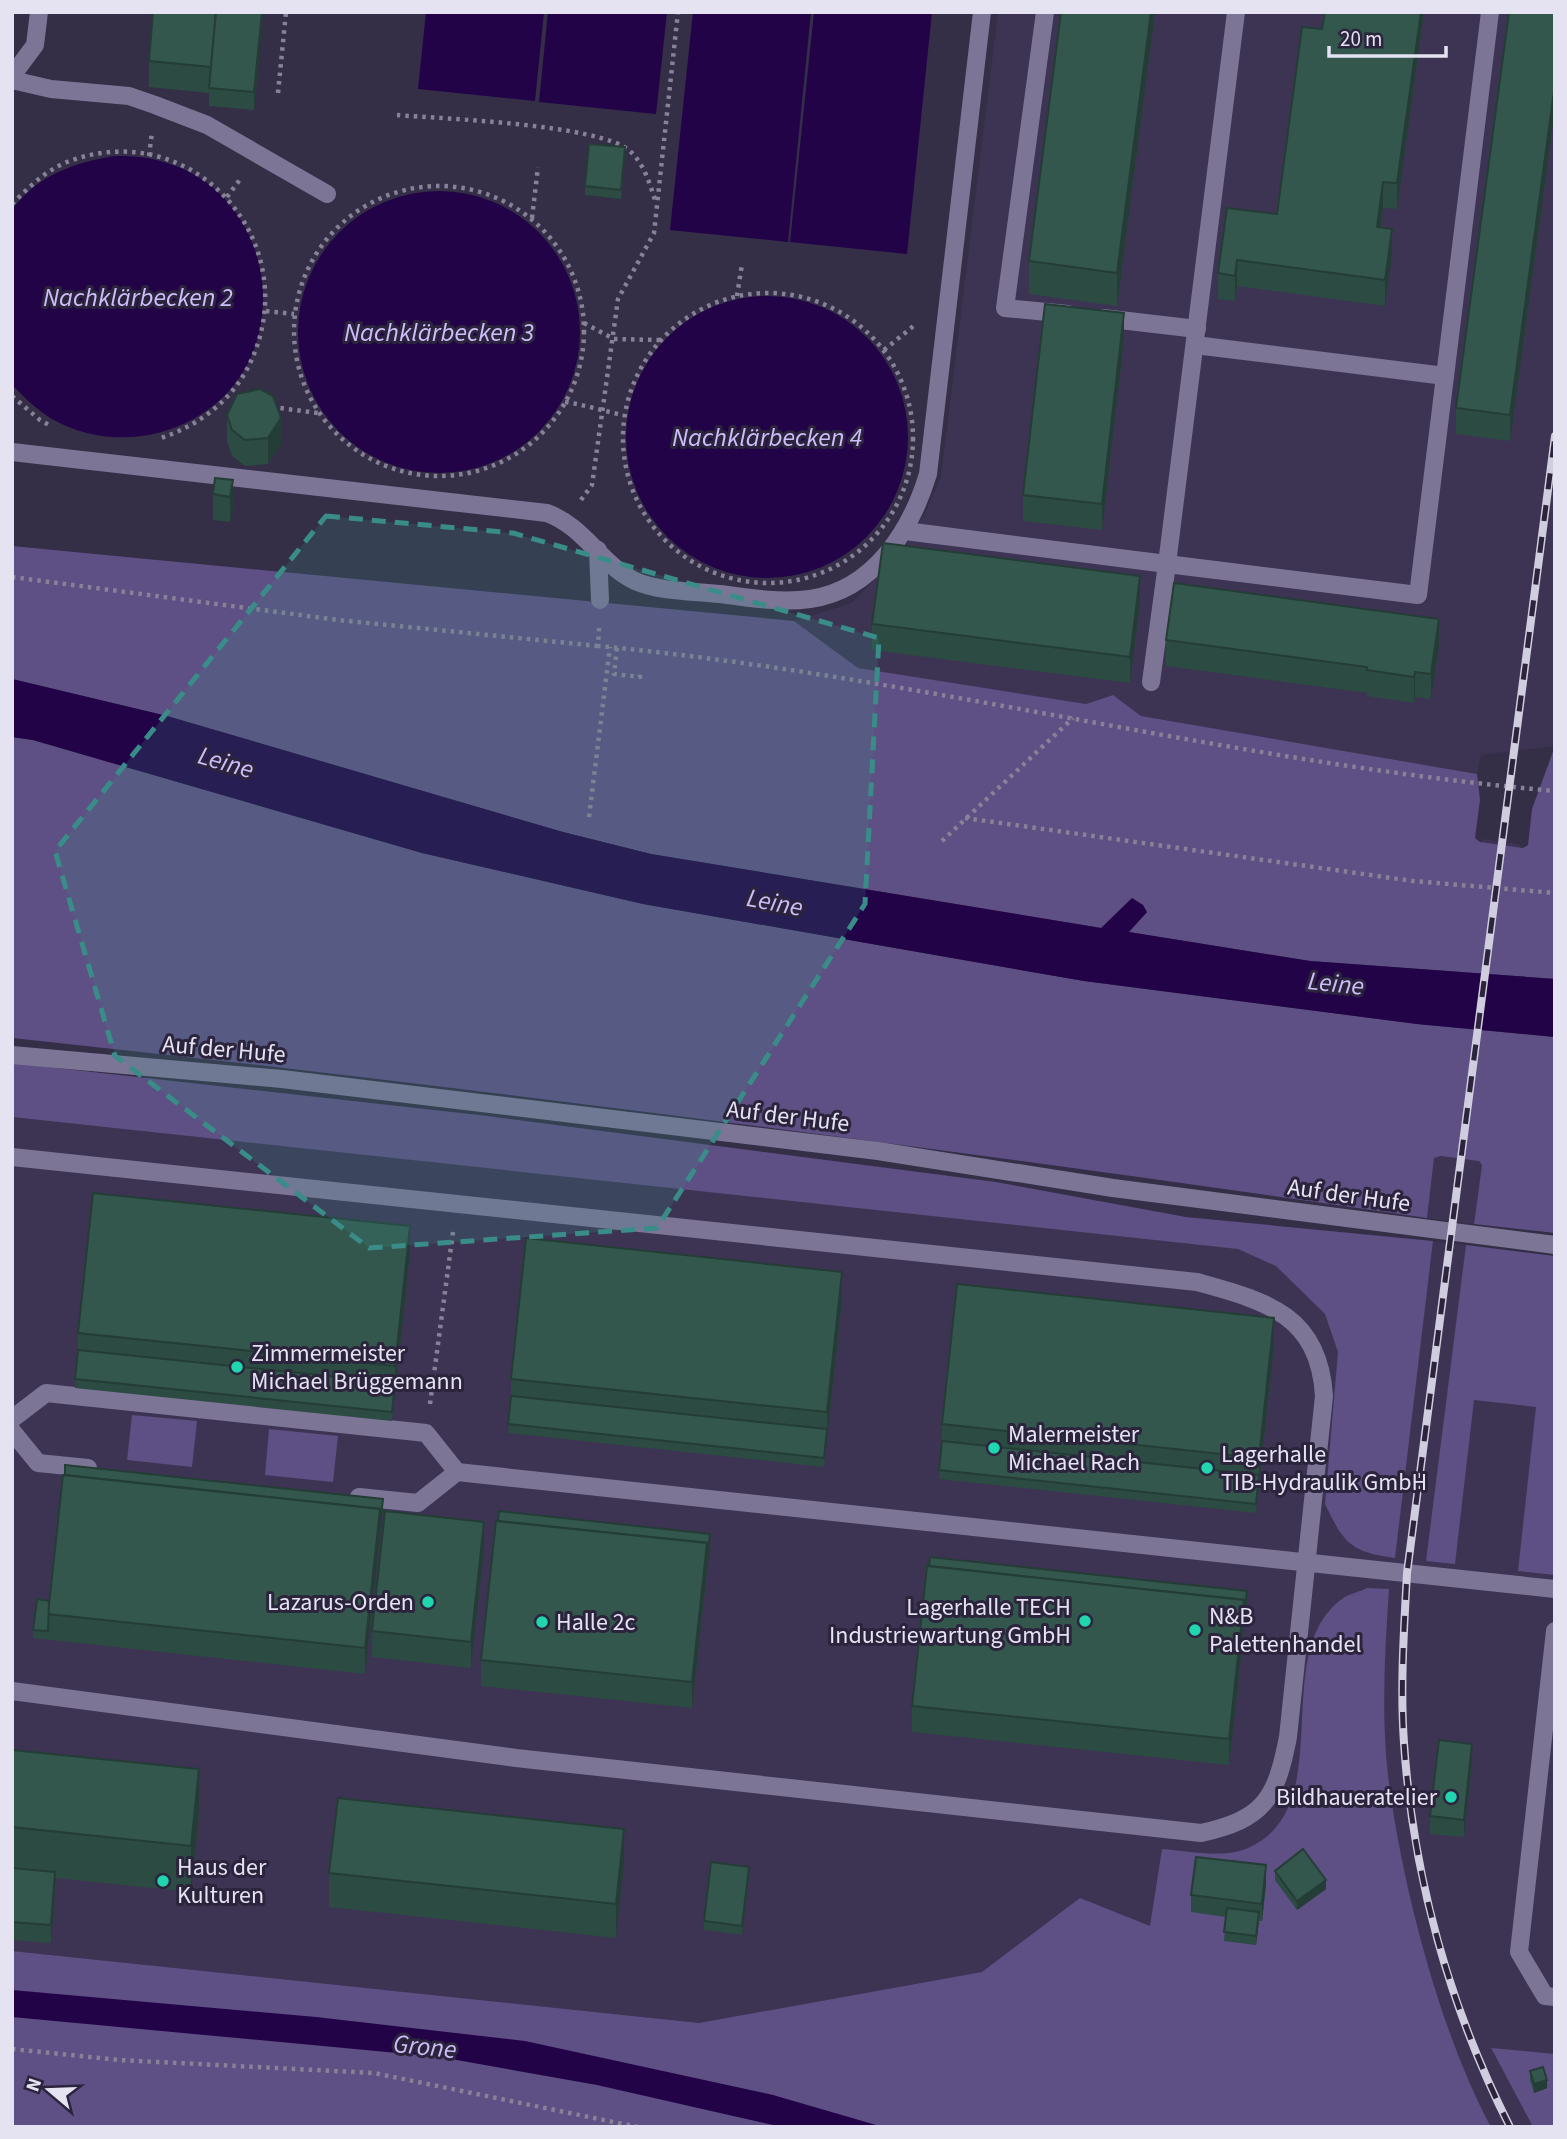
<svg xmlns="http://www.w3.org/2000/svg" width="1567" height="2139" viewBox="0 0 1567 2139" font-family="'Source Sans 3',sans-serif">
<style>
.built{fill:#3d3454}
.green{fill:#5e4f84}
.water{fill:#220348}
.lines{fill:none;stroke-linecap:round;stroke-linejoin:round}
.path{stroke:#878297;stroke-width:4.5;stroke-dasharray:3.5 5;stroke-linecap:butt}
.minor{stroke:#7d7596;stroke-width:18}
.rail-casing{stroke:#d0cdde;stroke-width:8}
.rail{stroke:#2b243c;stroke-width:5;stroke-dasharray:16;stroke-linecap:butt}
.wall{fill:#2c4b42}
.shaded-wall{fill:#243d36}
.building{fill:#33574d;stroke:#243d36;stroke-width:2}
.marked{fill:#3a8c88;fill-opacity:0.2;stroke:#3a8c88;stroke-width:5;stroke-dasharray:14 9;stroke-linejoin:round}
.poi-dot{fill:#21d5af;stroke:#2b243c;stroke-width:2.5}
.labels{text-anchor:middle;stroke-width:6;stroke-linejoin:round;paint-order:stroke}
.street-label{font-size:24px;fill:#e5e2f2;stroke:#2b243c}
.poi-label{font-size:24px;fill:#e5e2f2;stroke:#2b243c;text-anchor:start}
.water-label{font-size:26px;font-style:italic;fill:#cdbefb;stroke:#2b243c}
</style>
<rect width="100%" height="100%" fill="#342e47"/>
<g class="built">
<path d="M 998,12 L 1555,12 L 1555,746 L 1481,755 L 1477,774 L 1141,716 L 1113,695 L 1086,704 L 858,668 L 794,621 L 852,603 L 905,548 L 926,511 L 941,477 Z"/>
<path d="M 1482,839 L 1520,844 L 1479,1161 L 1482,1165 L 1474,1224 L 1427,1218 L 1434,1158 L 1440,1156 Z"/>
<path d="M 12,1117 L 1430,1268 L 1433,1241 L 1466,1245 L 1463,1272 L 1555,1282 L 1555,2054 L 1491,2049 L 1533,2127 L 1153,2127 L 589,2012 L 12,1951 Z"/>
</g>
<g class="green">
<path d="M 12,546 L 794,621 L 858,668 L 1086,704 L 1113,695 L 1141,716 L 1477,774 L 1480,800 L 1475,838 L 1480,842 L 1523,848 L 1528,845 L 1532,809 L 1555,746 L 1555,979 L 1310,961 L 1128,932 L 1147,912 L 1101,928 L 651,854 L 563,832 L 167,716 L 12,679 Z"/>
<path d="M 12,737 L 33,740 L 422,853 L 643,904 L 1084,981 L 1417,1024 L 1555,1037 L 1555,1233 L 1474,1224 L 1482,1165 L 1479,1161 L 1441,1156 L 1434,1158 L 1427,1218 C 956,1150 485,1088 12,1038 Z"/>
<path d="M 12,1063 L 479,1115 L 996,1182 L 1186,1217 L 1433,1241 L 1395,1558 C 1351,1552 1344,1544 1325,1504 L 1338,1352 L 1325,1314 L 1276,1266 L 1238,1249 L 12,1117 Z"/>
<path d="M 1466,1245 L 1555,1256 L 1555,1575 L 1518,1571 L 1536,1407 L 1474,1400 L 1455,1564 L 1426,1561 Z"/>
<path d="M 132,1415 L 197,1421 L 192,1467 L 127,1460 Z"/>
<path d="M 269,1429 L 338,1436 L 333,1482 L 265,1475 Z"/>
<path d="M 1367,1588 L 1389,1589 C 1385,1650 1381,1714 1388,1775 C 1401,1882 1440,2033 1491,2127 L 12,2127 L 12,1951 L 699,2023 L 982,1972 L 1080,1898 L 1150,1926 L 1162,1849 C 1188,1851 1223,1859 1248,1848 C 1341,1807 1267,1653 1342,1599 C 1348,1594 1359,1592 1367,1588 Z"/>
<path d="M 1491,2048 L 1555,2054 L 1555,2127 L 1533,2127 Z"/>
</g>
<g class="water">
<path d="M 426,12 L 544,12 L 535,101 L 418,89 Z"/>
<path d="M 548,12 L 667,12 L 656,114 L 539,102 Z"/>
<path d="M 693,12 L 811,12 L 788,242 L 670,230 Z"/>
<path d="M 814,12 L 932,12 L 907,254 L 790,242 Z"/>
<path d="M 115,156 C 133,156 150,157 167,163 C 252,188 287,292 246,367 C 209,434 118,457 52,419 C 37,410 24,397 12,385 L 12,210 C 36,176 75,162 115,156 Z"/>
<circle cx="439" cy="332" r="141"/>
<circle cx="767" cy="437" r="141"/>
<path d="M 12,679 L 167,716 L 563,832 L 651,854 L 1101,928 L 1132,898 L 1143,905 L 1147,912 L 1129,932 L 1310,961 L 1555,979 L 1555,1037 L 1417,1024 L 1084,981 L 643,904 L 422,853 L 33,740 L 12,737 Z"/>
<path d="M 12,1990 L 316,2017 L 525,2041 L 773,2095 L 883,2127 L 782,2127 L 597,2085 L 440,2057 L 12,2017 Z"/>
</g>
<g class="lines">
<g class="path">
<path d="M 278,93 L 286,12"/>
<path d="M 397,115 C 444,119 599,124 630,151 C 645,165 650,185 656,203"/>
<path d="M 149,156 L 152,132"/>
<circle cx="439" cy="331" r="145"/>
<path d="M 227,197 L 241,178"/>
<path d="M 12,204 C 28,188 45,171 67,162 C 192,114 306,241 251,361 C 234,399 200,425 161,438"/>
<path d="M 532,218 L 538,167"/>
<circle cx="768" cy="438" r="145"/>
<path d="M 737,296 L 742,264"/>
<path d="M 266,311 L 294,314"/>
<path d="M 584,323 L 614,339 L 660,340"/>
<path d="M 884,350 L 916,324"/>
<path d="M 12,396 L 40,420 L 51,426"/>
<path d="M 565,402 C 586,405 603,411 623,415"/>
<path d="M 272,407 L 318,413"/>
<path d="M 581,500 L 592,485 L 618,299 L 654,233 L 678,12"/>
<path d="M 12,577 L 338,620 L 598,646"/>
<path d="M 599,628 L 598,646 C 919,676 1233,763 1555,791"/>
<path d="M 617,648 L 614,674 L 640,677 L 640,674"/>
<path d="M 589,817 L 610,647"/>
<path d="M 965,818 L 1413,881 L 1555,893"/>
<path d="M 942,841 L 1073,718"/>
<path d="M 430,1404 L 453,1232"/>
<path d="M 12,2049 L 119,2060 L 374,2073 L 638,2127"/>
</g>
<g class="minor">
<path d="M 1045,12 L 1005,308 L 1068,314"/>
<path d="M 1236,12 L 1167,564 L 1418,595 L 1490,12"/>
<path d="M 12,76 L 35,45 L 39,12"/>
<path d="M 12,80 L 51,89 L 129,96 L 155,105 L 207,125 L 327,194"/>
<path d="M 1103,318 L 1197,329"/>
<path d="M 1195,345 L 1445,376"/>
<path d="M 12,452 L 547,513 C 585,527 600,564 635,581 C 660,592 693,591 720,594 C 749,598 781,603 810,599 C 874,590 911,530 928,474 L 982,12"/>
<path d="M 905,531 L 1167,564 L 1151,682"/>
<path d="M 598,550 L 600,600"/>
<path d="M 12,1055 L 282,1079 L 878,1151 L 1113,1188 L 1555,1245"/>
<path d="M 12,1157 L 1197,1282 C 1265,1301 1319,1314 1324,1396 L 1288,1737 C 1276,1799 1264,1819 1201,1833 L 516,1758 L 12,1691"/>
<path d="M 12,1419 L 46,1393 L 426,1433 L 457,1472"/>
<path d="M 12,1431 L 38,1463 L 88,1468"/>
<path d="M 359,1497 L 418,1503 L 457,1472 L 1555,1589"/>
<path d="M 1555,1631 L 1519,1952 L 1545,1996 L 1555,1997"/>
</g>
<defs>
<path id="rail" d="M 1510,2127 C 1450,2008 1413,1877 1404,1743 C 1400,1687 1404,1629 1407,1573 L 1555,436"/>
</defs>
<use href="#rail" class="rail-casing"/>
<use href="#rail" class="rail"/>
</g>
<g class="wall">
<path d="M 153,12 L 263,12 L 254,110 L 209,106 L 209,93 L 149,87 L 149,61 Z"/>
<path d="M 1155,12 L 1117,306 L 1029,294 L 1029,261 Z"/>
<path d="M 1424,12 L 1397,209 L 1383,208 L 1381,227 L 1392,254 L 1385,306 L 1237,286 L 1235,301 L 1218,299 L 1218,273 L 1277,214 L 1322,29 Z"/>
<path d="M 1555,12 L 1555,109 L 1510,441 L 1456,434 L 1456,408 Z"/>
<path d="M 625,156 L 621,199 L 585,195 L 585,186 Z"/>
<path d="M 1124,339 L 1102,530 L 1023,521 L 1023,495 Z"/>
<path d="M 227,415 L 281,444 L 268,464 L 245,466 L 232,456 L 227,441 Z"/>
<path d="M 233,480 L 233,506 L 230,522 L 213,520 L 213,494 Z"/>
<path d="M 1140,602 L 1130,683 L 872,650 L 872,624 Z"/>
<path d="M 1166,640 L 1439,645 L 1431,699 L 1415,697 L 1414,703 L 1367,696 L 1367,693 L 1166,666 Z"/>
<path d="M 410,1252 L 392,1421 L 75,1388 L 78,1350 L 78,1333 Z"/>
<path d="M 842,1298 L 824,1467 L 508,1433 L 511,1396 L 511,1379 Z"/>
<path d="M 1274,1343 L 1256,1513 L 939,1479 L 942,1441 L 942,1424 Z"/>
<path d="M 383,1508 L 365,1674 L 33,1638 L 33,1630 L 49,1601 Z"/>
<path d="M 710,1543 L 692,1708 L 481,1686 L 481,1660 Z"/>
<path d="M 484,1548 L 471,1668 L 372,1657 L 372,1631 Z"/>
<path d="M 1247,1600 L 1229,1765 L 912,1732 L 912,1706 Z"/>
<path d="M 12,1750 L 199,1815 L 191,1892 L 55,1878 L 51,1943 L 12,1940 Z"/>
<path d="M 1472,1761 L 1464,1837 L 1430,1834 L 1430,1816 Z"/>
<path d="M 624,1863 L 616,1938 L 329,1907 L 329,1873 Z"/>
<path d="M 1275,1871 L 1326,1889 L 1297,1910 L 1275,1880 Z"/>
<path d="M 749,1876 L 742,1935 L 704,1930 L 704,1921 Z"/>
<path d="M 1266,1883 L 1262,1921 L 1259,1921 L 1256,1945 L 1224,1941 L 1226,1917 L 1191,1912 L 1191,1895 Z"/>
<path d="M 1530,2071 L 1547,2088 L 1534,2093 L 1530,2080 Z"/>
</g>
<g class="shaded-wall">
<path d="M 262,12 L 263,12 L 254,110 L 254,92 Z"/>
<path d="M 1151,12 L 1155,12 L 1117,306 L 1117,273 Z"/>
<path d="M 1421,12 L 1424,12 L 1397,209 L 1397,183 Z"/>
<path d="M 1555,84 L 1555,109 L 1510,441 L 1510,415 Z"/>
<path d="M 1383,182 L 1383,208 L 1377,252 L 1377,227 Z"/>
<path d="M 1392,229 L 1392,254 L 1385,306 L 1385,280 Z"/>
<path d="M 1237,260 L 1237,286 L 1235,301 L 1235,276 Z"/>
<path d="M 1124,313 L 1124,339 L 1102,530 L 1102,504 Z"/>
<path d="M 281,418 L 281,444 L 268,464 L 268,438 Z"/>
<path d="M 233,480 L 233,506 L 230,522 L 230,497 Z"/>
<path d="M 1140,576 L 1140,602 L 1130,683 L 1130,657 Z"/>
<path d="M 1439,619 L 1439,645 L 1431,699 L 1431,674 Z"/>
<path d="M 1415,672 L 1415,697 L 1414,703 L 1414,677 Z"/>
<path d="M 410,1226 L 410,1252 L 392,1421 L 395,1383 L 395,1366 Z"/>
<path d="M 842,1272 L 842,1298 L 824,1467 L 827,1429 L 827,1412 Z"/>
<path d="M 1274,1318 L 1274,1343 L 1256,1513 L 1259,1475 L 1259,1458 Z"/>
<path d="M 383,1499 L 383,1508 L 365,1674 L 365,1648 L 380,1509 Z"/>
<path d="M 484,1522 L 484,1548 L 471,1668 L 471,1642 Z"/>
<path d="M 710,1534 L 710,1543 L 692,1708 L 692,1682 L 707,1543 Z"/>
<path d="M 1247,1591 L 1247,1600 L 1229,1765 L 1229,1739 L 1244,1600 Z"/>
<path d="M 1472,1744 L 1472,1761 L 1464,1837 L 1464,1820 Z"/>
<path d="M 199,1769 L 199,1815 L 191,1892 L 191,1846 Z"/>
<path d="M 624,1829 L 624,1863 L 616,1938 L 616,1904 Z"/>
<path d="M 1266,1865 L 1266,1883 L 1262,1921 L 1262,1904 Z"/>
<path d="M 749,1867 L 749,1876 L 742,1935 L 742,1926 Z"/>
<path d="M 55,1872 L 55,1889 L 51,1943 L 51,1925 Z"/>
<path d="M 1326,1880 L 1326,1889 L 1297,1910 L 1297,1901 Z"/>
<path d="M 1259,1912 L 1259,1921 L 1256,1945 L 1256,1936 Z"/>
<path d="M 1547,2080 L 1547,2088 L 1534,2093 L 1534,2084 Z"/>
</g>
<g class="building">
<path d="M 153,12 L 216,12 L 211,67 L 149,61 Z"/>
<path d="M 216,12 L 262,12 L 254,92 L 209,88 Z"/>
<path d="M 1061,12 L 1151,12 L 1117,273 L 1029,261 Z"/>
<path d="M 1325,12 L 1421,12 L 1397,183 L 1383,182 L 1377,227 L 1392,229 L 1385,280 L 1237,260 L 1235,276 L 1218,273 L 1227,208 L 1277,214 L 1302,27 L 1322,29 Z"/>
<path d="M 1509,12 L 1555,12 L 1555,84 L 1510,415 L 1456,408 Z"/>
<path d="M 589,144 L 625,147 L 621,190 L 585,186 Z"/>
<path d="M 1045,304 L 1124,313 L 1102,504 L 1023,495 Z"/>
<path d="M 260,389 L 273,396 L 281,418 L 268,438 L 245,440 L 232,430 L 227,415 L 237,394 Z"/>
<path d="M 215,478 L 233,480 L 230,497 L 213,494 Z"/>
<path d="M 883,543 L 1140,576 L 1130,657 L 872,624 Z"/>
<path d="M 1174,583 L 1439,619 L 1431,674 L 1415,672 L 1414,677 L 1367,670 L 1367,667 L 1166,640 Z"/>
<path d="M 93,1193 L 410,1226 L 395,1366 L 78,1333 Z"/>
<path d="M 526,1238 L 842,1272 L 827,1412 L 511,1379 Z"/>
<path d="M 957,1284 L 1274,1318 L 1259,1458 L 942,1424 Z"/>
<path d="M 78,1350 L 395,1383 L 392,1412 L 75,1379 Z"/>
<path d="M 511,1396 L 827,1429 L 824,1458 L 508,1424 Z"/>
<path d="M 942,1441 L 1259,1475 L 1256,1504 L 939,1470 Z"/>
<path d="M 65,1465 L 383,1499 L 380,1526 L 380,1509 L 65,1475 Z"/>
<path d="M 63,1475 L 380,1509 L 365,1648 L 48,1614 Z"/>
<path d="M 385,1511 L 484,1522 L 471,1642 L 372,1631 Z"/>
<path d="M 499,1511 L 710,1534 L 707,1560 L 707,1543 L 498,1521 Z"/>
<path d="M 496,1521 L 707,1543 L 692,1682 L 481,1660 Z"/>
<path d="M 930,1557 L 1247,1591 L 1244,1616 L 1244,1600 L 929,1566 Z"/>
<path d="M 927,1566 L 1244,1600 L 1229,1739 L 912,1706 Z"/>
<path d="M 37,1599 L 49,1601 L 48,1631 L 33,1630 Z"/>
<path d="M 1439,1740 L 1472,1744 L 1464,1820 L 1430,1816 Z"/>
<path d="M 12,1750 L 199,1769 L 191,1846 L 12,1827 Z"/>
<path d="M 338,1798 L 624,1829 L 616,1904 L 329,1873 Z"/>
<path d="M 1303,1849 L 1326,1880 L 1297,1901 L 1275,1871 Z"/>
<path d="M 1196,1857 L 1266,1865 L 1262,1904 L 1191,1895 Z"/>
<path d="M 711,1862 L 749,1867 L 742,1926 L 704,1921 Z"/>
<path d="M 12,1868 L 55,1872 L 51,1925 L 12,1922 Z"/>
<path d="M 1227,1908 L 1259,1912 L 1256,1936 L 1224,1932 Z"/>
<path d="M 1543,2067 L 1547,2080 L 1534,2084 L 1530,2071 Z"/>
</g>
<path class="marked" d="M 326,516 L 513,533 L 879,638 L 865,904 L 657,1228 L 369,1248 L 115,1056 L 55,851 Z"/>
<g class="poi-dot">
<circle cx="237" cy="1367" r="7"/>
<circle cx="994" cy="1448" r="7"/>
<circle cx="1207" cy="1468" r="7"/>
<circle cx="428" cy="1602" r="7"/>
<circle cx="1085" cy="1621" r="7"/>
<circle cx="542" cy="1622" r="7"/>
<circle cx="1195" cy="1630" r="7"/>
<circle cx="1451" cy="1797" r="7"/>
<circle cx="163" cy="1881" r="7"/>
</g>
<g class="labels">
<g class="street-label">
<text transform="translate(224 1049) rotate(5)" y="8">Auf der Hufe</text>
<text transform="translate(788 1116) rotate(7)" y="8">Auf der Hufe</text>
<text transform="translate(1349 1195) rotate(8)" y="8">Auf der Hufe</text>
</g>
<g class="poi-label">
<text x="251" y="1361">Zimmermeister<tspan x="251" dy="28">Michael Brüggemann</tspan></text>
<text x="1008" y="1442">Malermeister<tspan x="1008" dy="28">Michael Rach</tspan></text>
<text x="1221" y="1462">Lagerhalle<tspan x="1221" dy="28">TIB-Hydraulik GmbH</tspan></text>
<text x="414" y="1610" text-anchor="end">Lazarus-Orden</text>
<text x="1071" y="1615" text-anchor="end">Lagerhalle TECH<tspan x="1071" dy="28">Industriewartung GmbH</tspan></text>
<text x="1209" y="1624">N&amp;B<tspan x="1209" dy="28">Palettenhandel</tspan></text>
<text x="556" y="1630">Halle 2c</text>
<text x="1437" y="1805" text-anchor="end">Bildhaueratelier</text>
<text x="177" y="1875">Haus der<tspan x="177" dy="28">Kulturen</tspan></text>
</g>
<g class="water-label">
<text x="138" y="306">Nachklärbecken 2</text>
<text x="439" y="341">Nachklärbecken 3</text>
<text x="767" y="446">Nachklärbecken 4</text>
<text transform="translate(226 762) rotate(16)" y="9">Leine</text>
<text transform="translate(775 902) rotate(11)" y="9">Leine</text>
<text transform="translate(1336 983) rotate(6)" y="9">Leine</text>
<text transform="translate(425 2046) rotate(6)" y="9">Grone</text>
</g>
</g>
<rect width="1567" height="2139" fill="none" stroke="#e5e2f2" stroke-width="28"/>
<g transform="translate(49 2090) rotate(289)" stroke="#2b243c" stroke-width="5" paint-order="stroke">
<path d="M0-5L12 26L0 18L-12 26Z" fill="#e5e2f2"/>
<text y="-10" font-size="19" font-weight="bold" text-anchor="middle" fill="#e5e2f2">N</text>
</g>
<path d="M1329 46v10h117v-10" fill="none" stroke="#e5e2f2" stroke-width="3.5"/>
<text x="1340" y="46" font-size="21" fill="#e5e2f2" stroke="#2b243c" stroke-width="5" paint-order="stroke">20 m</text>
</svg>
